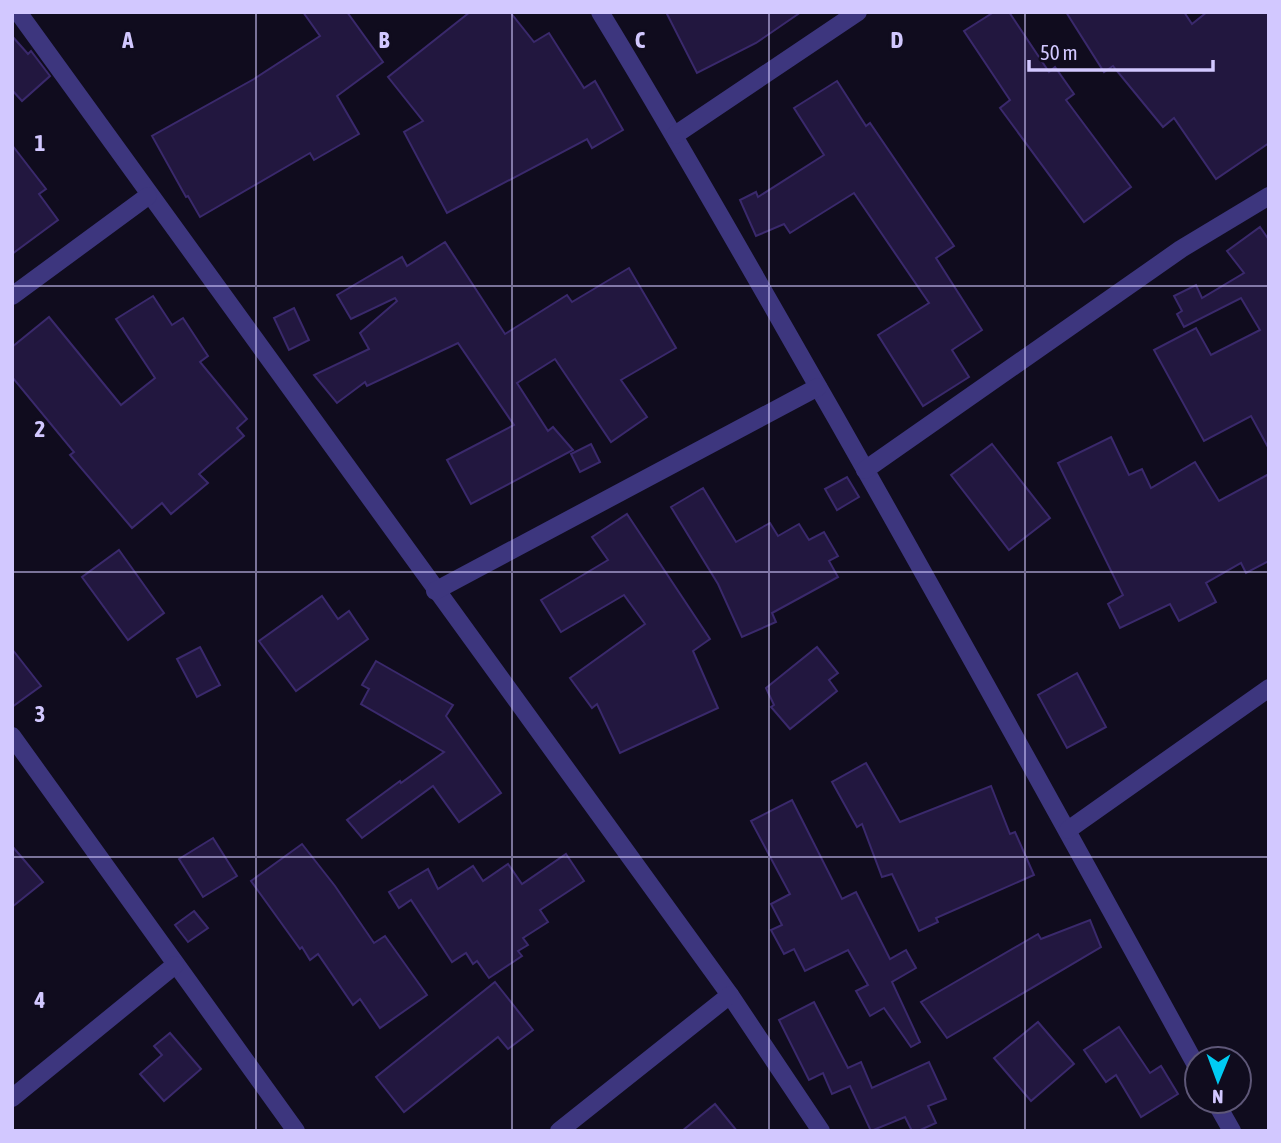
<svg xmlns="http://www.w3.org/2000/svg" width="1281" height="1143" viewBox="0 0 1281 1143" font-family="'Asap Condensed',sans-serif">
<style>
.building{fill:#22173f;stroke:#3a296c;stroke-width:2}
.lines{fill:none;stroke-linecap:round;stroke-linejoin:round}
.street{stroke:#3d367e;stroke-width:18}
.grid{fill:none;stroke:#d2c8ff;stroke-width:2;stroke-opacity:0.55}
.grid-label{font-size:23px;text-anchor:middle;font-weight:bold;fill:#d2c8ff;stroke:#100c1e;stroke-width:6;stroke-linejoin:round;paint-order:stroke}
</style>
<rect width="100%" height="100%" fill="#100c1e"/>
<g class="building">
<path d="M 303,12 L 347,12 L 383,62 L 337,96 L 359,134 L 314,160 L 310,153 L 200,217 L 188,196 L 186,197 L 152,136 L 254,79 L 320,36 Z"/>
<path d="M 470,12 L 510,12 L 534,42 L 549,33 L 584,88 L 595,81 L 623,130 L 592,148 L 587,139 L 447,213 L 404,132 L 423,121 L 388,77 Z"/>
<path d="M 666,12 L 801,12 L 756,43 L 697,73 Z"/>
<path d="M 994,12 L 1009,12 L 1049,72 L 1055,67 L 1074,94 L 1066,100 L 1131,187 L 1084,222 L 1000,108 L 1010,100 L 964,31 Z"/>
<path d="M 1066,12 L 1184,12 L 1192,24 L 1207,12 L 1269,12 L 1269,143 L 1216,179 L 1174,118 L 1163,127 L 1113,66 L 1104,72 Z"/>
<path d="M 12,36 L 28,54 L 31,51 L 50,76 L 22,101 L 12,90 Z"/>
<path d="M 837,81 L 866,126 L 870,123 L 954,246 L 936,258 L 982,330 L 952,350 L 969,377 L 923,406 L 878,335 L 929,303 L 854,193 L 790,233 L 784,224 L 756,236 L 740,200 L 756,192 L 758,197 L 824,155 L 794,108 Z"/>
<path d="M 12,145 L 46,189 L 39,194 L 58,220 L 12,254 Z"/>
<path d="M 1260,227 L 1269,240 L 1269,449 L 1251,416 L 1204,441 L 1154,350 L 1196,328 L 1211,355 L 1260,330 L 1241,298 L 1184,327 L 1177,314 L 1182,311 L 1174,296 L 1196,285 L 1202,298 L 1244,273 L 1227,251 Z"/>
<path d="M 445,242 L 505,334 L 567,295 L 572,302 L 629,268 L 676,348 L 621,380 L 647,417 L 611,442 L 555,359 L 517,383 L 548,431 L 553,427 L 573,450 L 471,504 L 447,460 L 514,425 L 458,343 L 367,386 L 365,382 L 337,403 L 314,375 L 369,349 L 360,333 L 397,301 L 395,298 L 351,319 L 337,295 L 402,257 L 407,266 Z"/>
<path d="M 153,296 L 172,325 L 183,318 L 208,356 L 200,362 L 247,419 L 237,428 L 244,436 L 199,474 L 208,483 L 171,514 L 162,503 L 132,528 L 70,455 L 74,452 L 12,377 L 12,347 L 49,317 L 121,405 L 155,378 L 116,319 Z"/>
<path d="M 294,308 L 309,340 L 289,350 L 274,318 Z"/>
<path d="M 1111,437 L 1129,475 L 1142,469 L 1151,488 L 1195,462 L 1219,501 L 1269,474 L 1269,561 L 1246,573 L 1241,563 L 1206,583 L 1216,602 L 1179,621 L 1170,604 L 1120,628 L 1108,604 L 1123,595 L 1058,463 Z"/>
<path d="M 591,444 L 600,462 L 580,472 L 571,454 Z"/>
<path d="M 992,444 L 1050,518 L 1009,550 L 951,475 Z"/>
<path d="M 847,477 L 859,497 L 837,510 L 825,489 Z"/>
<path d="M 703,488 L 736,542 L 770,523 L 778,536 L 799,524 L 809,540 L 824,532 L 838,556 L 829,561 L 838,577 L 772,613 L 776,622 L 742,637 L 718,584 L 671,507 Z"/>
<path d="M 627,514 L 710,639 L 693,651 L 718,708 L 620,753 L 597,704 L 592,708 L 570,678 L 645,624 L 624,595 L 561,632 L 541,600 L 608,560 L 592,537 Z"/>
<path d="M 119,550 L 164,613 L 128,640 L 82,577 Z"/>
<path d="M 322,596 L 338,619 L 349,611 L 368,639 L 296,691 L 259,641 Z"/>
<path d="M 200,647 L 220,685 L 197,697 L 177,659 Z"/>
<path d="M 817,647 L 838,673 L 829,680 L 837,691 L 790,729 L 771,707 L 774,705 L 766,688 Z"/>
<path d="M 12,649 L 41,686 L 12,707 Z"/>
<path d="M 376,661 L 453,705 L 446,716 L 501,793 L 459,822 L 433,786 L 362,838 L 347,820 L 400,781 L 401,783 L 444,752 L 361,704 L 369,689 L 362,685 Z"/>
<path d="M 1077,673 L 1106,727 L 1067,748 L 1038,695 Z"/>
<path d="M 866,763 L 900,822 L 991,786 L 1010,834 L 1015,832 L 1034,875 L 936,918 L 938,922 L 919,931 L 892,874 L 882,877 L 862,824 L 857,827 L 832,782 Z"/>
<path d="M 792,800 L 842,899 L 856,892 L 890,959 L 906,950 L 916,968 L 892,982 L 920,1042 L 911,1047 L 884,1008 L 870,1016 L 856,991 L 868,985 L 848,950 L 805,971 L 794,949 L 784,954 L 771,930 L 782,925 L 771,904 L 790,894 L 751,821 Z"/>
<path d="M 213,838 L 237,876 L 203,897 L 179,859 Z"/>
<path d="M 302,844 L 335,886 L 374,943 L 385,936 L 427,995 L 380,1028 L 360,999 L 353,1005 L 318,954 L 310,960 L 302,947 L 300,949 L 251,881 Z"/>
<path d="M 12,846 L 43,882 L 12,907 Z"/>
<path d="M 566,854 L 584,881 L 540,910 L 548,922 L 523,938 L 528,945 L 518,951 L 522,956 L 489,978 L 477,961 L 473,964 L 466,953 L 452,962 L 411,900 L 399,908 L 389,892 L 428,869 L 438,889 L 473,866 L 483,881 L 508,864 L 522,884 Z"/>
<path d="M 194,911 L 208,928 L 188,942 L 175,925 Z"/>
<path d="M 1090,920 L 1101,947 L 947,1038 L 921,1002 L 1038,934 L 1041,939 Z"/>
<path d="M 495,982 L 533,1030 L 508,1049 L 498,1037 L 404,1112 L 376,1077 Z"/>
<path d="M 814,1002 L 848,1068 L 861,1062 L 872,1088 L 929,1062 L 946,1099 L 928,1106 L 936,1123 L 918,1131 L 912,1131 L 905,1117 L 871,1131 L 850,1086 L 832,1094 L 823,1073 L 809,1080 L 779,1020 Z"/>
<path d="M 1038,1022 L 1074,1064 L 1031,1101 L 994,1058 Z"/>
<path d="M 1119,1027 L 1150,1073 L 1161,1066 L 1178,1094 L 1141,1117 L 1116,1075 L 1106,1082 L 1084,1050 Z"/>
<path d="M 170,1033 L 201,1069 L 164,1101 L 140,1074 L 162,1055 L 154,1046 Z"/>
<path d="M 715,1104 L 737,1131 L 682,1131 Z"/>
</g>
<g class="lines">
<g class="street">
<path d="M 18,12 L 730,995 L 821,1131"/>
<path d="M 600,12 C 682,146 758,282 836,418 C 958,633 1078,850 1197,1067"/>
<path d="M 675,135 L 858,12"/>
<path d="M 12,296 L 148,196"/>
<path d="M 865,470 L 1181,249 L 1269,196"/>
<path d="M 435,591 L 818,387"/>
<path d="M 12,736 L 296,1131"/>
<path d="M 1068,830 L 1269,688"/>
<path d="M 12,1098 L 175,965"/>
<path d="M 1215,1101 L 1232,1131"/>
<path d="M 559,1131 L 730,995"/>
</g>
</g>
<path class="grid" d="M 256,12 L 256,1131M 512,12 L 512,1131M 769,12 L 769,1131M 1025,12 L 1025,1131M 12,286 L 1269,286M 12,572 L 1269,572M 12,857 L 1269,857"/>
<g class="grid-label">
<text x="128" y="48">A</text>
<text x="384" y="48">B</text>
<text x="640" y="48">C</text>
<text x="897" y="48">D</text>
<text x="40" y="151">1</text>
<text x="40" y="437">2</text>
<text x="40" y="722">3</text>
<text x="40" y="1008">4</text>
</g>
<rect width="1281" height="1143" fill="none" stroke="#d2c8ff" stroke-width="28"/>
<g transform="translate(1218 1080) rotate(181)"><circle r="33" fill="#100c1e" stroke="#5e5778" stroke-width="2"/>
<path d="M0-5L12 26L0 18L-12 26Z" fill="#00ccf3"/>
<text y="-10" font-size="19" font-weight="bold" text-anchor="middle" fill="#d2c8ff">N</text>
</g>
<path d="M1029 60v10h184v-10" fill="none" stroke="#d2c8ff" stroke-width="3.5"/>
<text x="1040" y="60" font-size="21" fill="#d2c8ff" stroke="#100c1e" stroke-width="5" paint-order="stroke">50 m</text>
</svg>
